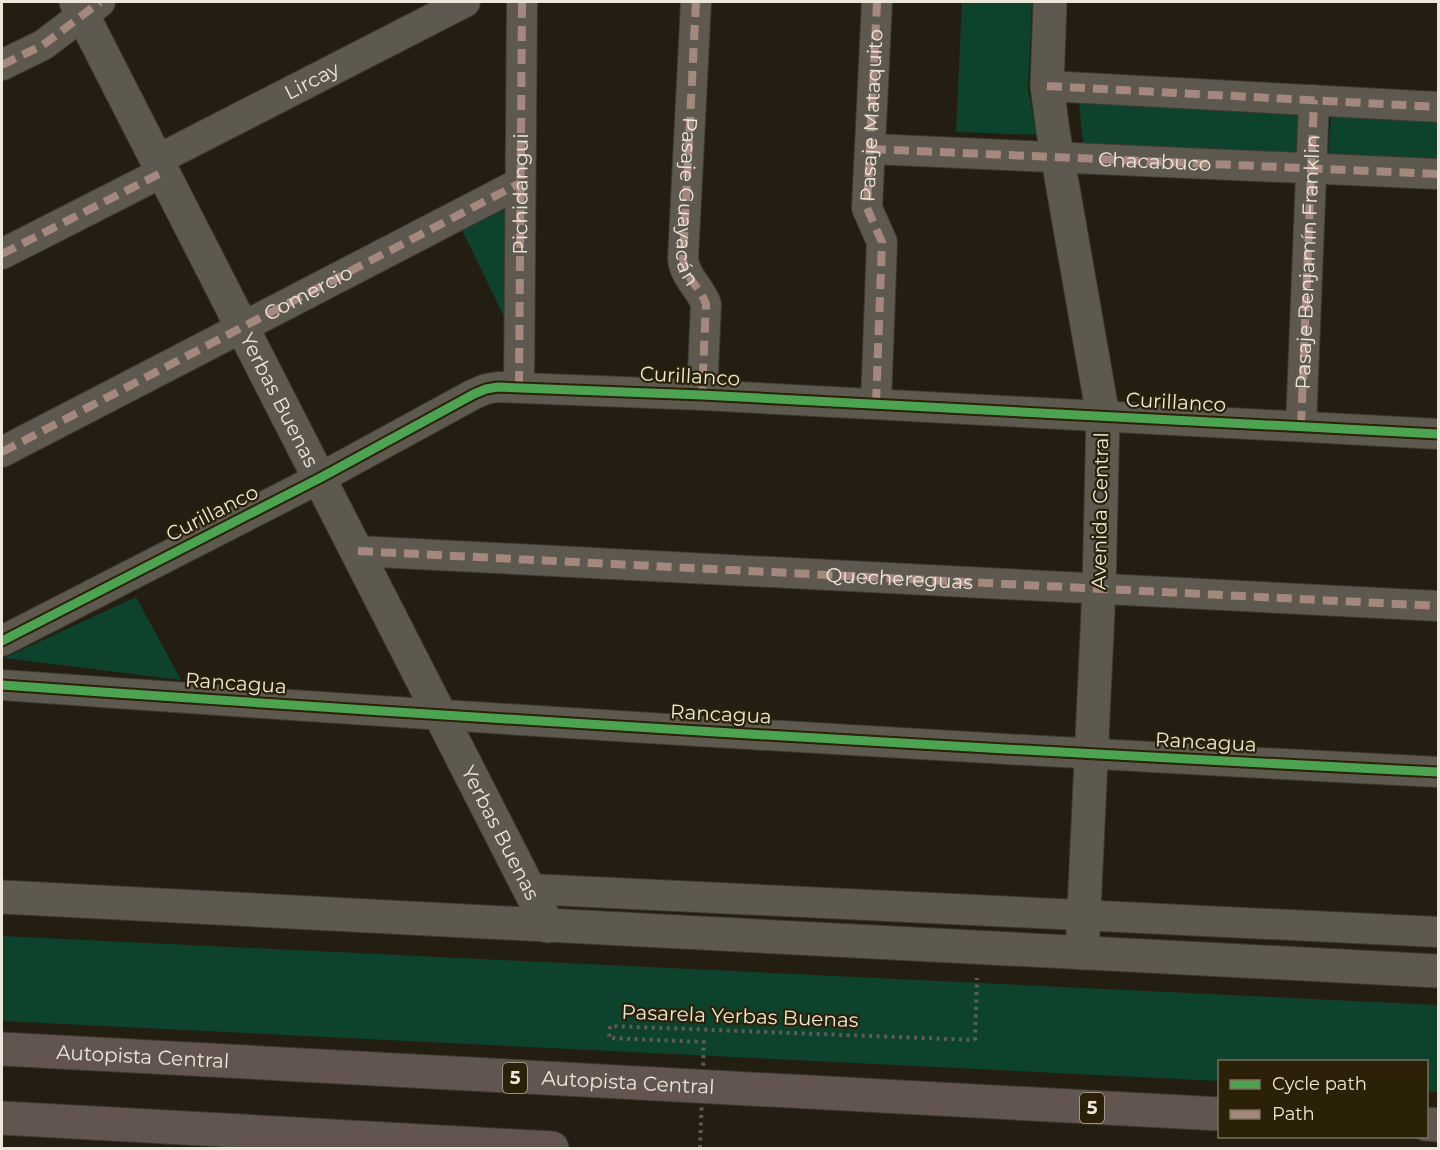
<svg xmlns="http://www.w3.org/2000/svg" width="1440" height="1150" viewBox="0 0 1440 1150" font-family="Montserrat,sans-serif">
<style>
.green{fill:#0d432c}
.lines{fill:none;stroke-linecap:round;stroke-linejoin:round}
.street-casing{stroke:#3e3930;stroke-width:32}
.secondary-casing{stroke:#3e3930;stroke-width:35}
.highway-casing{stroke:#3e3930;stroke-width:35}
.path{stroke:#5f5c53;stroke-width:4;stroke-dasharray:3 4.5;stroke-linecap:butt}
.street{stroke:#5d594f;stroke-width:30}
.secondary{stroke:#5d594f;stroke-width:33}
.highway{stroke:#62554f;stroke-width:33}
.path-bridge{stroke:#5f5c53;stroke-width:4;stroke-dasharray:3 4.5;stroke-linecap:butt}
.quiet{stroke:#a5887d;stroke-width:8;stroke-dasharray:15 8;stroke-linecap:butt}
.cycleway-casing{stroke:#2b2109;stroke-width:13}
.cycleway{stroke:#4ca352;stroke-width:9}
.labels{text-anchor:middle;stroke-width:4.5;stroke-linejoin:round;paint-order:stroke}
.shield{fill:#2b2109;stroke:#b3ac9b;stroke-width:1.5}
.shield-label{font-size:18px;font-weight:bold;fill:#ede7d9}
.street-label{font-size:20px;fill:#ede7d9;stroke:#2b2109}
</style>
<rect width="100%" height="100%" fill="#231e11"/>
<g class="green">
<path d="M 962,2 L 1032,2 L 1028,89 L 1037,135 L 956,132 Z"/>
<path d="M 1079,103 L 1300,112 L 1299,153 L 1083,144 Z"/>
<path d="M 1331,113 L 1438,117 L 1438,160 L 1328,155 Z"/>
<path d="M 513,195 L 517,343 L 459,224 Z"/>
<path d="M 136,597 L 181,680 L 4,658 Z"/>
<path d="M 2,936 L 1438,1005 L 1438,1092 L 1427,1091 L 1426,1062 L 1220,1062 L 1219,1081 L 2,1021 Z"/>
</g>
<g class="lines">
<defs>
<g id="street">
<path d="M 696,2 L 683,259 C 685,278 700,287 706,304 L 702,395"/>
<path d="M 2,65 L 43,45 L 100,2"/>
<path d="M 1047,86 L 1438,107"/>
<path d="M 871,149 L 1438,174"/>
<path id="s1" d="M 157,160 L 465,2"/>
<path d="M 2,254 L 163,172"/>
<path id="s2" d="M 519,386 L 522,2"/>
<path d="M 876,404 L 882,242 L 867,208 L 877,2"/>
<path d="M 1301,426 L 1314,100"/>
<path d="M 2,452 L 520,183"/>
<path d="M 358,551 L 1438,606"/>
<path d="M 2,641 L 320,478 L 474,394 L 486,389 L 498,387 L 702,395 L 1438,434"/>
<path d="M 2,685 C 480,719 959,748 1438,772"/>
<path d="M 529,889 L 1438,932"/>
</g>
<g id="secondary">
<path id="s3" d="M 76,2 L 548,926"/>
<path d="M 1050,2 L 1047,86 L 1053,131 L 1103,416 L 1099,589 L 1082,953"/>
<path d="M 2,897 L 1438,971"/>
</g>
<g id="highway">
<path id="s4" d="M 2,1049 L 1220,1114"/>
<path d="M 2,1118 L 552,1148"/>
<path d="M 1426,1124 L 1438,1125"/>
</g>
</defs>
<use href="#street" class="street-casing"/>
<use href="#secondary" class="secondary-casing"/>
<use href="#highway" class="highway-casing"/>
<path class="path" d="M 975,1040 L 977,978"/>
<use href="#street" class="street"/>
<use href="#secondary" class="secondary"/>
<use href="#highway" class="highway"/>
<path class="path-bridge" d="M 700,1148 L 704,1042 L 609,1038 L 610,1026 L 975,1040"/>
<g class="quiet">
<path id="s5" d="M 696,2 L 683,259 C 685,278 700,287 706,304 L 702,395"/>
<path d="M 2,65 L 43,45 L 100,2"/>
<path d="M 1047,86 L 1438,107"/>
<path id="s6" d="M 871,149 L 1438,174"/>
<path d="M 2,254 L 163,172"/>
<path d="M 519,386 L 522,2"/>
<path id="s7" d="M 876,404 L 882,242 L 867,208 L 877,2"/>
<path id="s8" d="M 1301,426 L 1314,100"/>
<path id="s9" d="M 2,452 L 520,183"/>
<path id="s10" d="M 358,551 L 1438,606"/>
</g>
<defs>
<g id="cycleway">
<path d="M 2,641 L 320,478 L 474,394 L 486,389 L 498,387 L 702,395 L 1438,434"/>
<path d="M 2,685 C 480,719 959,748 1438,772"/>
</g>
</defs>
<use href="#cycleway" class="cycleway-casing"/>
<use href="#cycleway" class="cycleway"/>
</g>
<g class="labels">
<g class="shield">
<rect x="503" y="1063" width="24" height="30" rx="4.5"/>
<rect x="1080" y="1093" width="24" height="30" rx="4.5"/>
</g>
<g class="shield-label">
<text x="515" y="1084">5</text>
<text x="1092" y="1114">5</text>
</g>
<g class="street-label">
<text dy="7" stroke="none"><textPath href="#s1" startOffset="174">Lircay</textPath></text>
<text dy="7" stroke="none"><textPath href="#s7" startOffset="292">Pasaje Mataquito</textPath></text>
<text dy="7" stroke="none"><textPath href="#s6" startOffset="284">Chacabuco</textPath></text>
<text dy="7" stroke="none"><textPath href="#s2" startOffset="192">Pichidangui</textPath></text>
<text dy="7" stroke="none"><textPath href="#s5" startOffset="200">Pasaje Guayacán</textPath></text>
<text dy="7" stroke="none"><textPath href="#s8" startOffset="164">Pasaje Benjamín Franklin</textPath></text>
<text dy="7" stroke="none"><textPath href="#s9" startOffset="345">Comercio</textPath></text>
<text transform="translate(690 376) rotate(3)" y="7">Curillanco</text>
<text dy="7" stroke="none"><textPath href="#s3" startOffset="447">Yerbas Buenas</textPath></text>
<text transform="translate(1176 402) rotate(3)" y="7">Curillanco</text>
<text transform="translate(1100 511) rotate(-89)" y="7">Avenida Central</text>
<text transform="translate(212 513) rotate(-27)" y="7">Curillanco</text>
<text dy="7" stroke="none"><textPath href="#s10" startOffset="542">Quechereguas</textPath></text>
<text transform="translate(236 683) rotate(4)" y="7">Rancagua</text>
<text transform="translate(721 714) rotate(3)" y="7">Rancagua</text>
<text transform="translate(1206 742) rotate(3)" y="7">Rancagua</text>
<text dy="7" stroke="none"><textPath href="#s3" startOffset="933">Yerbas Buenas</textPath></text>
<text transform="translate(740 1016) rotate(2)" y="7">Pasarela Yerbas Buenas</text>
<text dy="7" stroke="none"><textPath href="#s4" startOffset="141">Autopista Central</textPath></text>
<text dy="7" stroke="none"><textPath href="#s4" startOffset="627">Autopista Central</textPath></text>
</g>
</g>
<rect width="1440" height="1150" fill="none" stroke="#ede7d9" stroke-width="6"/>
<rect x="1218" y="1060" width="210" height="78" fill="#2b2109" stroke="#79705c" stroke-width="1.5"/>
<rect x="1230" y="1080" width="30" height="9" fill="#4ca352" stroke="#79705c" stroke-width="1.5"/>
<text x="1272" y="1090" font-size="18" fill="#ede7d9">Cycle path</text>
<rect x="1230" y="1110" width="30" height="9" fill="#a5887d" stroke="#79705c" stroke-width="1.5"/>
<text x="1272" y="1120" font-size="18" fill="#ede7d9">Path</text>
</svg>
